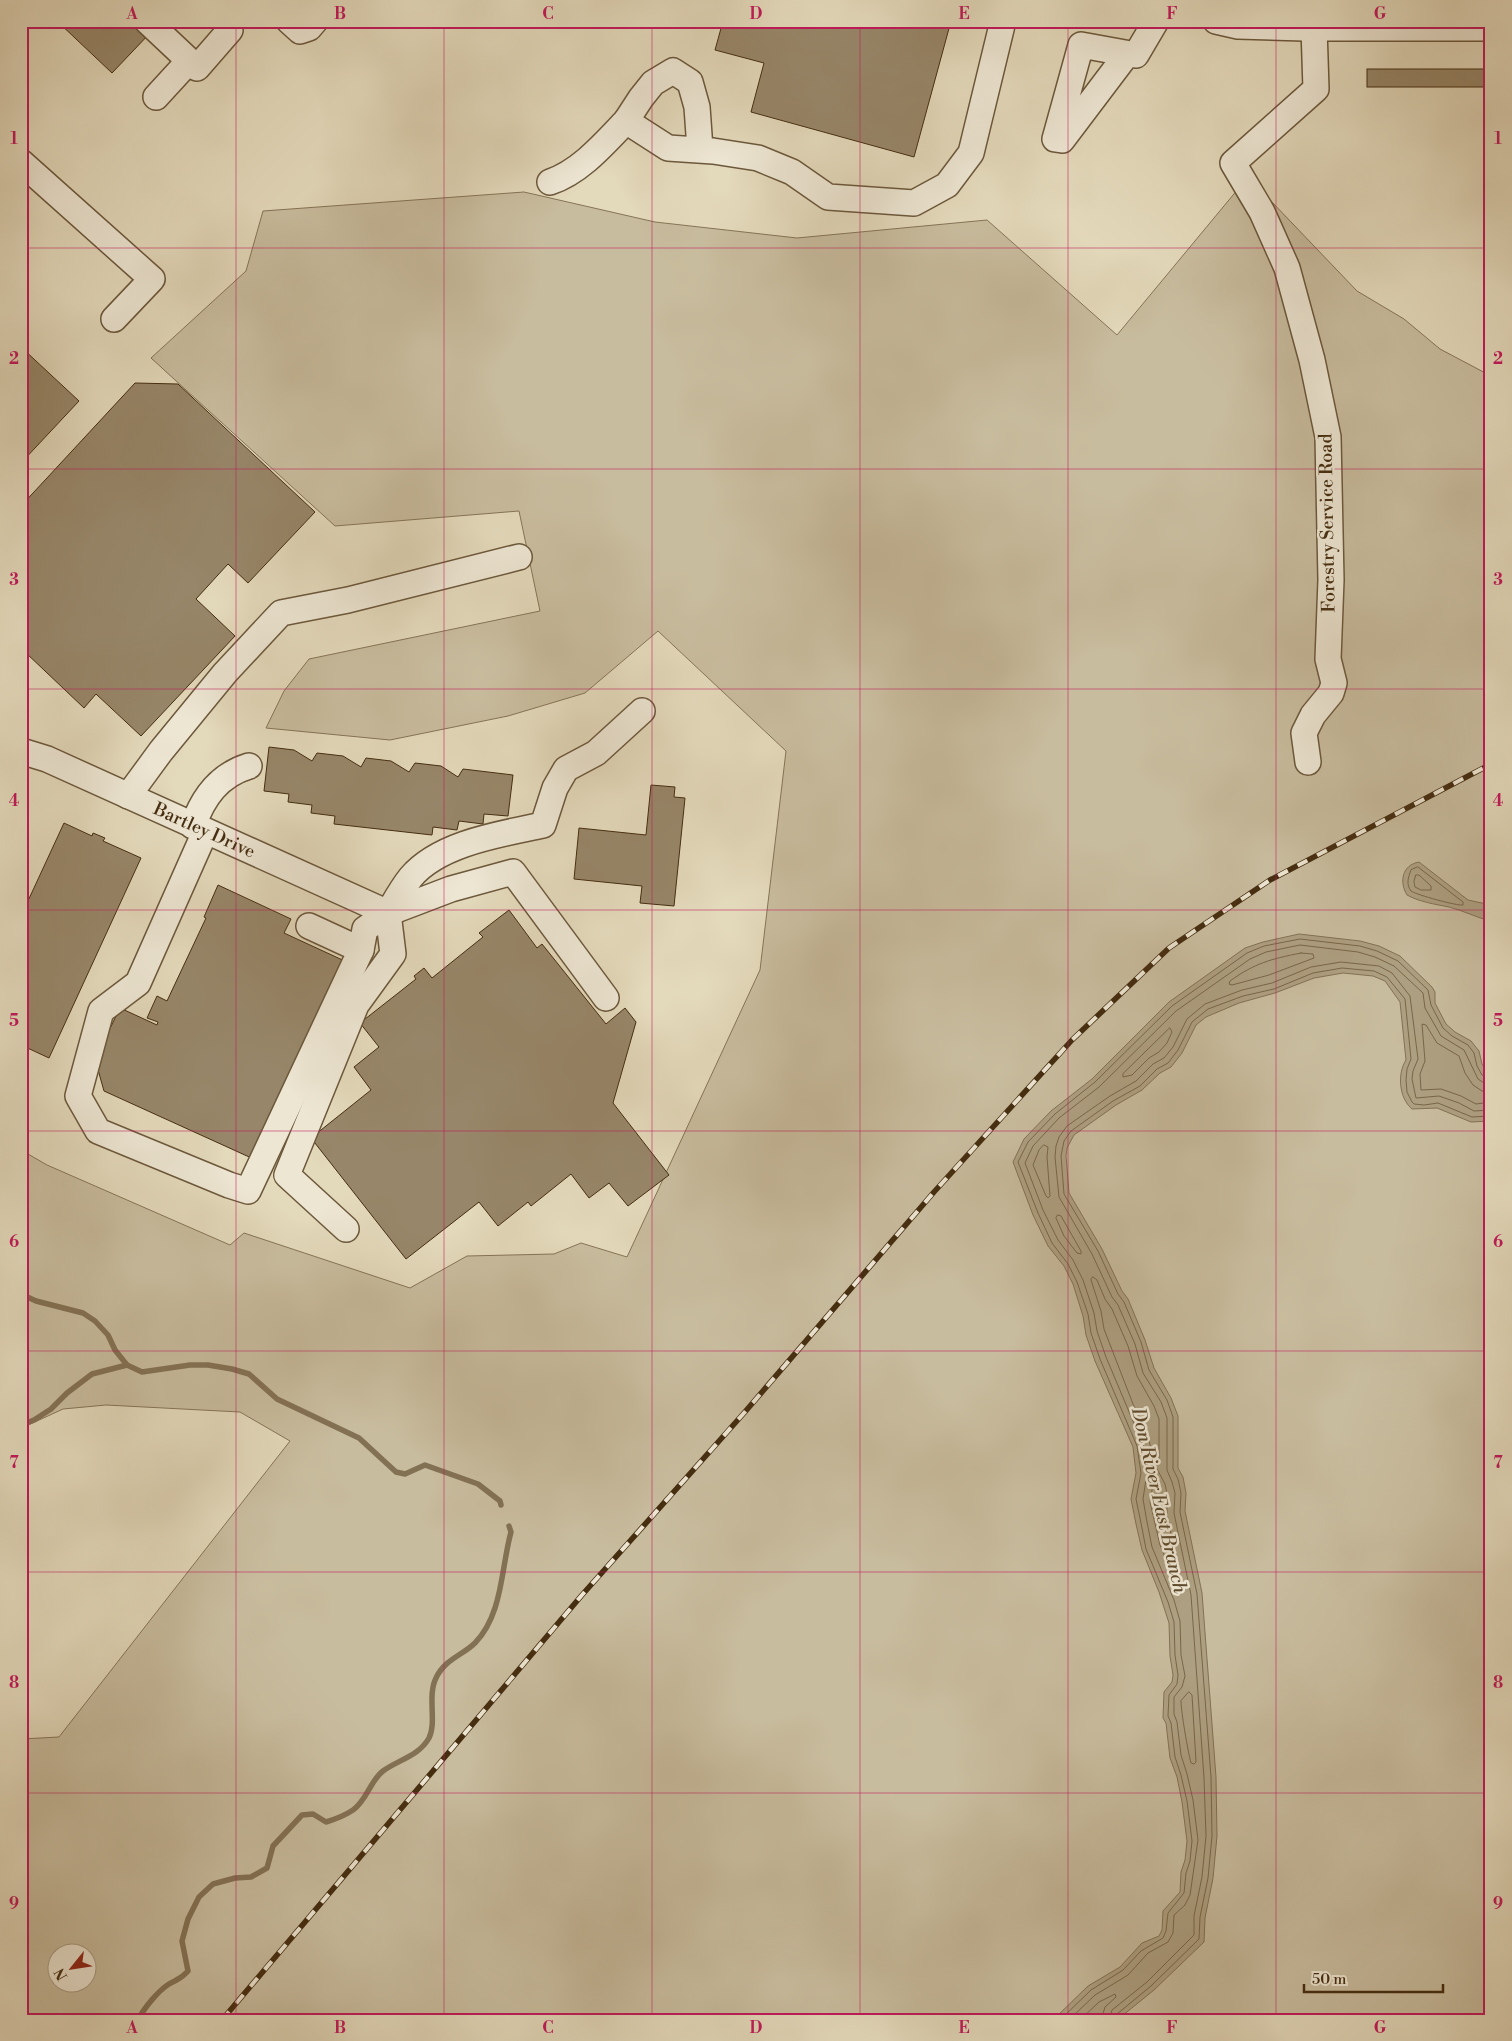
<svg xmlns="http://www.w3.org/2000/svg" width="1512" height="2041" viewBox="0 0 1512 2041" font-family="'Libre Bodoni',serif">
<style>
.green{fill:#c8bc9e;stroke:#867457;fill-rule:evenodd}
.water{fill:#ad9f81;stroke:#837154}
.lines{fill:none;stroke-linecap:round;stroke-linejoin:round}
.shore{stroke:#796648;stroke-width:1}
.stream{stroke:#837154;stroke-width:5.5}
.building{fill:#978669;stroke:#452d10}
.minor-casing{stroke:#6c583b;stroke-width:28}
.minor{stroke:#ede6d3;stroke-width:25}
.rail-casing{stroke:#452d10;stroke-width:5.5}
.rail{stroke:#ede6d3;stroke-width:4;stroke-dasharray:11;stroke-linecap:butt}
.grid{fill:none;stroke:#c2185b;stroke-width:1;stroke-opacity:0.55}
.labels{text-anchor:middle;stroke-width:5;stroke-linejoin:round;paint-order:stroke}
.street-label{font-size:18px;fill:#452d10;stroke:#ede6d3}
.water-label{font-size:19px;font-style:italic;fill:#5f4a2c;stroke:#ede6d3}
.neatline{fill:none;stroke:#c2185b;stroke-width:2}
.grid-label{font-size:16px;text-anchor:middle;font-weight:bold;fill:#c2185b}
</style>
<rect width="100%" height="100%" fill="#e3d9bb"/>
<filter id="stains"><feTurbulence type="fractalNoise" baseFrequency=".004" numOctaves="4"/><feColorMatrix values="0 0 0 0 .2 0 0 0 0 .09 0 0 0 0 .02 0 0 0 .5 -.17"/></filter>
<radialGradient id="worn" r=".72"><stop offset=".6" stop-color="#630" stop-opacity="0"/><stop offset="1" stop-color="#630" stop-opacity=".3"/></radialGradient>
<path class="green" d="M 1248,177 L 1357,291 L 1404,319 L 1440,349 L 1491,376 L 1491,2020 L 21,2020 L 21,1739 L 59,1737 L 290,1441 L 240,1412 L 106,1405 L 63,1409 L 24,1427 L 21,1430 L 21,1150 L 47,1165 L 230,1245 L 244,1233 L 410,1288 L 467,1256 L 554,1254 L 581,1243 L 627,1257 L 760,970 L 786,751 L 658,631 L 585,693 L 508,716 L 390,740 L 266,728 L 284,691 L 309,659 L 540,611 L 519,511 L 335,526 L 151,358 L 246,271 L 263,211 L 524,192 L 655,222 L 797,238 L 987,220 L 1117,335 ZM 58,1954 L 88,1954 L 88,1984 L 58,1984 Z"/>
<g class="water">
<path d="M 1419,862 L 1468,900 L 1491,905 L 1491,921 C 1477,918 1462,910 1449,907 C 1434,904 1420,902 1407,895 C 1399,882 1402,865 1419,862 Z"/>
<path d="M 1299,934 L 1360,941 L 1379,946 L 1400,956 L 1432,987 L 1435,992 L 1435,1003 L 1446,1024 L 1455,1032 L 1471,1041 L 1479,1051 L 1482,1064 L 1487,1072 L 1491,1074 L 1491,1121 L 1471,1122 L 1437,1108 L 1412,1109 C 1399,1098 1397,1074 1406,1060 L 1400,1002 L 1385,981 L 1373,976 L 1343,973 L 1314,978 L 1275,993 L 1239,1003 L 1206,1017 L 1196,1025 L 1182,1053 L 1171,1067 L 1160,1073 L 1142,1090 L 1116,1105 L 1074,1135 L 1067,1148 L 1066,1156 L 1069,1193 L 1102,1249 L 1122,1291 L 1128,1299 L 1145,1340 L 1154,1368 L 1171,1398 L 1178,1416 L 1178,1468 L 1183,1477 L 1186,1493 L 1185,1511 L 1202,1593 L 1216,1777 L 1217,1836 L 1213,1878 L 1205,1918 L 1204,1942 L 1154,1990 L 1117,2020 L 1053,2020 L 1088,1986 L 1120,1967 L 1142,1943 L 1159,1936 L 1162,1930 L 1163,1911 L 1180,1892 L 1181,1872 L 1185,1860 L 1187,1841 L 1182,1802 L 1177,1777 L 1170,1758 L 1166,1723 L 1163,1718 L 1164,1692 L 1172,1682 L 1173,1675 L 1170,1656 L 1169,1623 L 1159,1592 L 1142,1550 L 1136,1524 L 1131,1499 L 1136,1473 L 1133,1447 L 1095,1361 L 1086,1335 L 1083,1316 L 1073,1284 L 1064,1266 L 1048,1246 L 1033,1215 L 1013,1162 L 1024,1139 L 1051,1111 L 1092,1079 L 1169,1002 L 1245,948 L 1263,942 Z"/>
</g>
<g class="lines">
<g class="shore">
<path d="M 1418,867 L 1463,902 L 1463,905 C 1457,906 1417,895 1411,891 C 1406,884 1408,878 1411,870 Z"/>
<path d="M 1416,875 L 1419,875 L 1431,886 L 1431,890 L 1421,890 L 1415,887 L 1414,882 Z"/>
<path d="M 1301,953 L 1313,954 L 1314,958 L 1269,975 L 1232,985 L 1229,984 L 1230,981 C 1255,963 1271,959 1301,953 Z"/>
<path d="M 1170,1028 L 1172,1032 L 1167,1043 L 1159,1052 L 1149,1058 L 1132,1075 L 1123,1077 L 1123,1074 Z"/>
<path d="M 1491,1092 L 1482,1091 L 1473,1085 L 1465,1073 L 1459,1056 L 1437,1043 L 1426,1025 L 1422,1024 L 1425,1061 L 1420,1074 L 1421,1090 L 1441,1089 L 1461,1096 L 1476,1104 L 1491,1102"/>
<path d="M 1044,1145 L 1048,1147 L 1047,1157 L 1050,1196 L 1048,1198 L 1046,1196 L 1033,1165 L 1039,1150 Z"/>
<path d="M 1058,1215 L 1061,1216 L 1081,1251 L 1081,1254 L 1077,1253 L 1064,1236 L 1056,1218 Z"/>
<path d="M 1093,1277 L 1097,1280 L 1105,1299 L 1112,1309 L 1128,1346 L 1137,1376 L 1154,1406 L 1159,1419 L 1159,1464 L 1157,1466 L 1154,1464 L 1148,1435 L 1133,1404 L 1104,1329 L 1101,1311 L 1091,1280 Z"/>
<path d="M 1157,1469 L 1165,1484 L 1167,1494 L 1167,1514 L 1180,1579 L 1178,1582 L 1175,1581 L 1160,1545 L 1150,1502 L 1155,1471 Z"/>
<path d="M 1189,1692 L 1192,1695 L 1196,1762 L 1194,1764 L 1191,1763 C 1188,1752 1181,1712 1181,1701 Z"/>
<path d="M 1060,2020 L 1091,1990 L 1123,1970 L 1141,1951 L 1163,1938 L 1166,1931 L 1168,1913 L 1184,1893 L 1186,1873 L 1190,1861 L 1192,1841 L 1187,1801 L 1181,1775 L 1175,1757 L 1171,1723 L 1168,1716 L 1169,1695 L 1177,1684 L 1178,1675 L 1175,1655 L 1174,1622 L 1168,1602 L 1146,1549 L 1141,1523 L 1136,1499 L 1141,1473 L 1137,1446 L 1100,1359 L 1091,1333 L 1088,1314 L 1077,1282 L 1068,1264 L 1052,1243 L 1038,1213 L 1018,1162 L 1028,1142 L 1055,1114 L 1095,1082 L 1172,1006 L 1247,953 L 1264,946 L 1300,939 L 1360,946 L 1377,951 L 1398,961 L 1428,990 L 1431,1005 L 1443,1028 L 1452,1036 L 1468,1045 L 1474,1053 L 1477,1066 L 1482,1075 L 1491,1078"/>
<path d="M 1069,2020 L 1095,1995 L 1128,1975 L 1148,1953 L 1168,1942 L 1173,1933 L 1174,1915 L 1185,1905 L 1190,1895 L 1198,1840 L 1193,1800 L 1187,1774 L 1181,1755 L 1177,1722 L 1174,1714 L 1174,1697 L 1182,1687 L 1185,1676 L 1181,1655 L 1180,1621 L 1174,1600 L 1152,1547 L 1147,1522 L 1143,1499 L 1147,1473 L 1143,1445 L 1106,1357 L 1097,1331 L 1094,1313 L 1083,1280 L 1073,1260 L 1058,1240 L 1043,1210 L 1025,1163 L 1033,1146 L 1059,1118 L 1099,1087 L 1176,1011 L 1250,959 L 1266,952 L 1300,945 L 1358,952 L 1375,957 L 1394,966 L 1423,993 L 1425,1008 L 1441,1036 L 1464,1050 L 1478,1079 L 1484,1083 L 1491,1084"/>
<path d="M 1080,2020 L 1099,2002 L 1115,1994 L 1116,1997 L 1105,2007 L 1101,2020"/>
<path d="M 1109,2020 L 1112,2010 L 1147,1982 L 1194,1935 L 1194,1916 L 1202,1877 L 1206,1836 L 1204,1778 L 1191,1595 L 1174,1513 L 1175,1493 L 1172,1482 L 1167,1470 L 1167,1418 L 1161,1402 L 1143,1373 L 1135,1344 L 1118,1305 L 1112,1297 L 1092,1254 L 1059,1197 L 1055,1157 L 1056,1146 L 1059,1137 L 1067,1126 L 1110,1096 L 1136,1081 L 1153,1064 L 1164,1058 L 1173,1047 L 1187,1019 L 1205,1004 L 1242,990 L 1272,983 L 1311,967 L 1341,962 L 1379,966 L 1392,973 L 1410,996 L 1418,1059 L 1413,1071 L 1412,1079 L 1416,1098 L 1439,1096 L 1459,1103 L 1474,1111 L 1491,1110"/>
<path d="M 1115,2020 L 1117,2014 L 1151,1986 L 1199,1939 L 1200,1917 L 1208,1878 L 1212,1836 L 1211,1777 L 1197,1594 L 1180,1512 L 1181,1493 L 1178,1479 L 1173,1469 L 1173,1417 L 1167,1400 L 1149,1370 L 1141,1342 L 1124,1302 L 1118,1294 L 1098,1251 L 1064,1194 L 1061,1156 L 1064,1141 L 1071,1131 L 1113,1101 L 1140,1086 L 1157,1069 L 1168,1063 L 1178,1050 L 1192,1022 L 1208,1009 L 1243,996 L 1274,989 L 1313,973 L 1342,968 L 1374,971 L 1387,977 L 1405,999 L 1411,1059 L 1407,1069 L 1406,1080 L 1407,1092 L 1412,1102 L 1414,1104 L 1424,1105 L 1438,1103 L 1472,1117 L 1491,1116"/>
</g>
<g class="stream">
<path d="M 21,1294 L 36,1301 L 83,1313 L 95,1321 L 108,1335 L 115,1350 L 127,1365 L 142,1372 L 190,1365 L 208,1365 L 232,1369 L 249,1374 L 277,1399 L 359,1438 L 396,1472 L 405,1474 L 425,1465 L 478,1484 L 500,1501 L 501,1505"/>
<path d="M 21,1425 L 34,1420 L 51,1409 L 67,1393 L 92,1374 L 127,1365"/>
<path d="M 138,2020 C 144,2008 158,1991 169,1984 C 178,1979 181,1979 188,1971 L 182,1941 L 188,1919 L 199,1897 L 213,1884 L 235,1878 L 251,1877 L 267,1868 L 273,1846 L 302,1815 L 313,1814 L 326,1822 C 336,1819 344,1816 353,1810 C 367,1800 370,1781 383,1771 C 398,1760 419,1756 429,1738 C 437,1722 427,1696 436,1678 C 445,1659 463,1655 475,1643 C 503,1614 501,1568 511,1532 L 509,1526"/>
</g>
</g>
<g class="building">
<path d="M 57,21 L 141,21 L 152,31 L 112,73 Z"/>
<path d="M 723,21 L 951,21 L 914,157 L 751,112 L 764,63 L 715,50 Z"/>
<rect x="1367" y="69" width="124" height="18"/>
<path d="M 21,347 L 79,401 L 21,463 Z"/>
<path d="M 135,383 L 178,384 L 315,512 L 248,583 L 228,564 L 196,599 L 235,636 L 141,736 L 96,694 L 84,708 L 25,652 L 21,656 L 21,506 Z"/>
<path d="M 269,747 L 294,750 L 312,761 L 317,753 L 343,756 L 361,767 L 366,758 L 391,761 L 409,772 L 415,763 L 441,766 L 458,777 L 463,769 L 513,775 L 508,816 L 484,814 L 483,824 L 459,821 L 457,830 L 433,827 L 432,835 L 334,824 L 335,816 L 311,813 L 312,805 L 288,802 L 289,794 L 264,791 Z"/>
<path d="M 651,785 L 675,787 L 674,797 L 685,798 L 674,906 L 640,903 L 642,886 L 574,879 L 579,828 L 646,835 Z"/>
<path d="M 64,823 L 92,836 L 93,833 L 105,838 L 103,841 L 141,858 L 49,1058 L 21,1045 L 21,916 Z"/>
<path d="M 218,885 L 291,919 L 284,933 L 349,963 L 258,1161 L 104,1091 L 95,1059 L 120,1008 L 157,1025 L 158,1022 L 147,1018 L 157,996 L 167,1001 L 206,918 L 204,917 Z"/>
<path d="M 509,910 L 537,948 L 542,944 L 606,1024 L 625,1008 L 636,1022 L 613,1103 L 669,1175 L 628,1206 L 609,1183 L 589,1198 L 571,1174 L 531,1206 L 528,1202 L 498,1226 L 479,1202 L 406,1259 L 311,1138 L 371,1090 L 354,1067 L 379,1047 L 360,1023 L 416,979 L 414,976 L 424,968 L 432,978 L 483,937 L 479,933 Z"/>
</g>
<g class="lines">
<defs>
<g id="minor">
<path d="M 147,21 L 197,68 L 230,30"/>
<path d="M 289,21 L 300,31 L 309,28 L 315,21"/>
<path d="M 1216,21 L 1238,26 L 1304,28 L 1491,28"/>
<path d="M 1127,54 L 1062,140 L 1055,139 L 1081,45 L 1136,55 L 1156,21"/>
<path d="M 156,97 L 189,61"/>
<path d="M 700,149 L 697,107 L 690,82 L 673,71 L 653,83 L 641,98 L 626,121 L 668,148 L 713,151 L 758,158 L 792,172 L 828,197 L 914,203 L 947,185 L 971,153 L 1003,21"/>
<path d="M 21,162 L 152,279 L 114,319"/>
<path d="M 550,182 C 580,172 604,144 626,121"/>
<path id="s1" d="M 21,751 L 47,759 L 388,913"/>
<path d="M 1308,762 L 1304,733 L 1313,715 L 1331,693 L 1334,683 L 1328,659 L 1331,580 L 1328,437 L 1312,360 L 1287,268 L 1262,212 L 1233,163 L 1316,89 L 1314,28"/>
<path d="M 128,796 L 161,751 L 225,673 L 281,613 L 348,600 L 519,557"/>
<path d="M 193,826 C 203,797 219,775 249,766"/>
<path d="M 205,832 L 138,983 L 101,1011 L 78,1096 L 98,1131 L 229,1185 L 248,1191 L 361,950 L 309,926"/>
<path d="M 361,950 L 365,929 L 388,913 L 451,889 L 513,872 L 606,998"/>
<path d="M 346,1229 L 287,1175 L 356,1005 L 393,954 L 388,913 C 395,901 402,888 411,877 C 440,843 501,834 543,825 L 555,788 L 566,769 L 596,753 L 642,711"/>
</g>
</defs>
<use href="#minor" class="minor-casing"/>
<use href="#minor" class="minor"/>
<defs>
<path id="rail" d="M 222,2020 L 582,1595 L 744,1413 L 934,1192 L 1072,1040 L 1169,948 L 1270,880 L 1491,764"/>
</defs>
<use href="#rail" class="rail-casing"/>
<use href="#rail" class="rail"/>
</g>
<path class="grid" d="M 236,21 L 236,2020M 444,21 L 444,2020M 652,21 L 652,2020M 860,21 L 860,2020M 1068,21 L 1068,2020M 1276,21 L 1276,2020M 21,248 L 1491,248M 21,469 L 1491,469M 21,689 L 1491,689M 21,910 L 1491,910M 21,1131 L 1491,1131M 21,1351 L 1491,1351M 21,1572 L 1491,1572M 21,1793 L 1491,1793"/>
<g class="labels">
<g class="street-label">
<text transform="translate(1327 523) rotate(-91)" y="6">Forestry Service Road</text>
<text dy="6" stroke="none"><textPath href="#s1" startOffset="200">Bartley Drive</textPath></text>
</g>
<g class="water-label">
<text transform="translate(1160 1500) rotate(77)" y="7">Don River East Branch</text>
</g>
</g>
<rect width="1512" height="2041" fill="none" stroke="#e3d9bb" stroke-width="55"/>
<g transform="translate(72 1968) rotate(240)"><circle r="24" fill="#ede6d3" stroke="#aa9c85"/>
<path d="M0-4L9 19L0 12L-9 19Z" fill="#8f2418"/>
<text y="-8" font-size="14" font-weight="bold" text-anchor="middle" fill="#452d10">N</text>
</g>
<path d="M1304 1984v8h139v-8" fill="none" stroke="#452d10" stroke-width="2.5"/>
<text x="1312" y="1984" font-size="15" fill="#452d10" stroke="#ede6d3" stroke-width="4" paint-order="stroke">50 m</text>
<rect x="28" y="28" width="1456" height="1986" class="neatline"/>
<g class="grid-label">
<text x="132" y="19">A</text>
<text x="340" y="19">B</text>
<text x="548" y="19">C</text>
<text x="756" y="19">D</text>
<text x="964" y="19">E</text>
<text x="1172" y="19">F</text>
<text x="1380" y="19">G</text>
<text x="14" y="144">1</text>
<text x="1498" y="144">1</text>
<text x="14" y="364">2</text>
<text x="1498" y="364">2</text>
<text x="14" y="585">3</text>
<text x="1498" y="585">3</text>
<text x="14" y="806">4</text>
<text x="1498" y="806">4</text>
<text x="14" y="1026">5</text>
<text x="1498" y="1026">5</text>
<text x="14" y="1247">6</text>
<text x="1498" y="1247">6</text>
<text x="14" y="1468">7</text>
<text x="1498" y="1468">7</text>
<text x="14" y="1688">8</text>
<text x="1498" y="1688">8</text>
<text x="14" y="1909">9</text>
<text x="1498" y="1909">9</text>
<text x="132" y="2033">A</text>
<text x="340" y="2033">B</text>
<text x="548" y="2033">C</text>
<text x="756" y="2033">D</text>
<text x="964" y="2033">E</text>
<text x="1172" y="2033">F</text>
<text x="1380" y="2033">G</text>
</g>
<rect width="100%" height="100%" filter="url(#stains)"/>
<rect width="100%" height="100%" fill="url(#worn)"/>
</svg>
